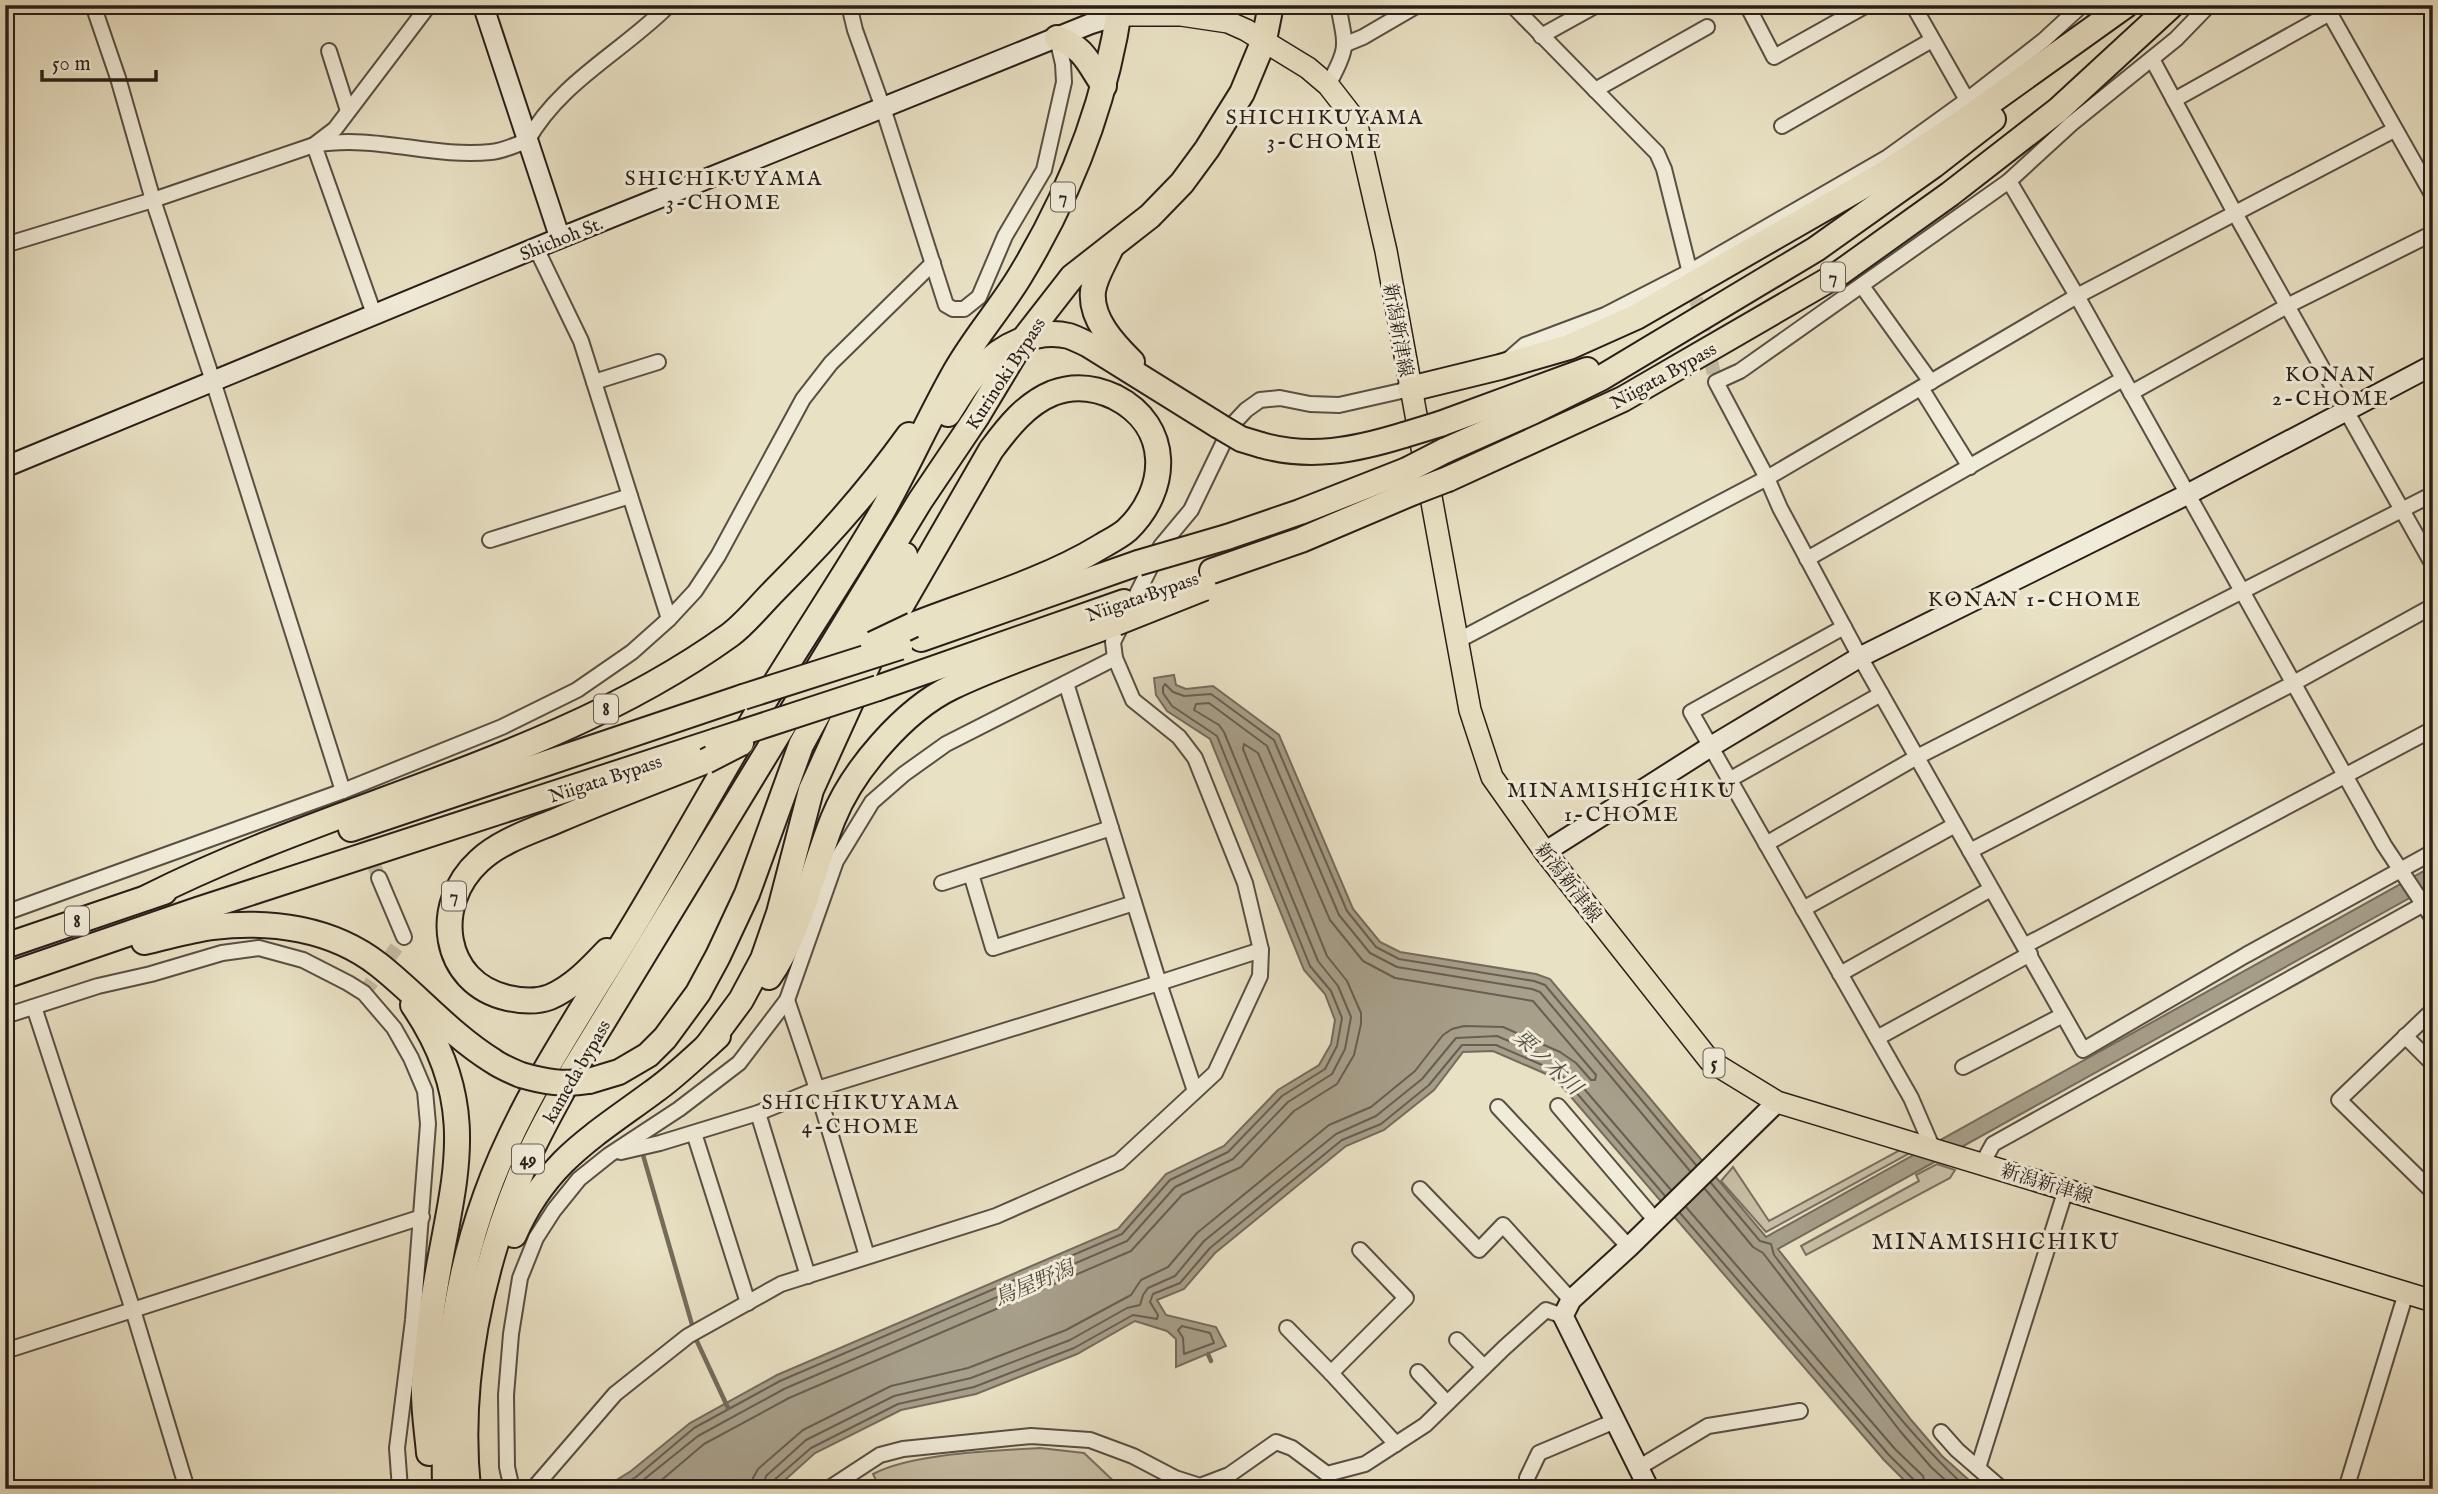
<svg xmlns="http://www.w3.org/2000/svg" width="2438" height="1494" viewBox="0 0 2438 1494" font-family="'IM FELL English','Noto Serif JP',serif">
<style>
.green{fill:#c8c0a7;stroke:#786f60;stroke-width:2}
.water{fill:#a79f8a;stroke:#746b5c;stroke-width:2}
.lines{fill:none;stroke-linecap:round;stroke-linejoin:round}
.shore{stroke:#685e51;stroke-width:2}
.stream{stroke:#746b5c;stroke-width:4.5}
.street-tunnel{stroke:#c2baa2;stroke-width:14;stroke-dasharray:14 7;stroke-linecap:butt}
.street-casing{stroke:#584f43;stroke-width:18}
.secondary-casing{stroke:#281e18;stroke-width:23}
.primary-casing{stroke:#281e18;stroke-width:24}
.highway-casing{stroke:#281e18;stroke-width:28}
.street{stroke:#f1ecd9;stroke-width:14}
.secondary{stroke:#f1ecd9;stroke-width:19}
.primary{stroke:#e9e1c4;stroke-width:21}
.highway{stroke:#e9e1c4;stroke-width:24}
.highway-bridge-casing{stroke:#281e18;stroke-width:28;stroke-linecap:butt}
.highway-bridge{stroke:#e9e1c4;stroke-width:24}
.labels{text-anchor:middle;stroke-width:6;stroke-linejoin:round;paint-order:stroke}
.shield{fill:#f1ecd9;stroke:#645c52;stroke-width:2}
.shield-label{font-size:18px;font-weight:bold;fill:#281e18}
.street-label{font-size:19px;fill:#281e18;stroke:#f1ecd9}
.neighbourhood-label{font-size:21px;letter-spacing:2px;fill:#281e18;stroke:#f1ecd9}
.water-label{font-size:21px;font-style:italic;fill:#544b40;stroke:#f1ecd9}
.quarter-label{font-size:23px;letter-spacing:2px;fill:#281e18;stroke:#f1ecd9}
</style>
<rect width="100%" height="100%" fill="#e9e1c4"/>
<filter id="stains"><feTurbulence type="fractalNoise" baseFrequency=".00286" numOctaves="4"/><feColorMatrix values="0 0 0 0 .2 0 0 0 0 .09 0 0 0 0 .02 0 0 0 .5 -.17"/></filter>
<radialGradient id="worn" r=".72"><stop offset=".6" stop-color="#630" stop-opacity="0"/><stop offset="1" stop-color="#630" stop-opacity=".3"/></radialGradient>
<g class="green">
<path d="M 1900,1150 L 1910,1153 L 1766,1232 L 1721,1181 L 1733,1167 L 1769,1221 Z"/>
<path d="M 1937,1164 L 1955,1170 L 1950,1178 L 1806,1255 L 1801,1246 L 1919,1181 L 1916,1175 Z"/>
<path d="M 1040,1448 L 1084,1453 L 1122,1489 L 880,1489 L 873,1474 C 912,1453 994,1451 1040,1448 Z"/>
</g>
<path class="water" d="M 1174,675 L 1176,685 L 1186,689 L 1213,686 L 1279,735 L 1353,909 L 1380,942 L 1400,952 L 1536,974 L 1550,979 L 1766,1237 L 2433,866 L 2433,885 L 1778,1249 L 1912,1421 L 1942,1456 L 1979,1489 L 1913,1489 L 1884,1460 L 1559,1083 L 1546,1074 L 1493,1051 L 1463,1052 L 1434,1090 L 1384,1130 L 1346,1146 L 1215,1253 L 1184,1289 L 1157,1300 L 1166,1315 L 1216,1327 L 1226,1346 L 1176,1367 L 1176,1339 L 1167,1331 L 1135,1321 L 1077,1354 L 976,1394 L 901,1410 L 815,1453 L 775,1489 L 602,1489 L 631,1471 L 690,1423 L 777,1375 L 1118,1229 L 1166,1174 L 1224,1146 L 1278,1090 L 1319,1065 L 1331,1044 L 1335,1020 L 1325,994 L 1304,970 L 1210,739 L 1167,711 L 1156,695 L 1154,678 Z"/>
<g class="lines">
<g class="shore">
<path d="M 1711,1183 L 1760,1241 L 1771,1244 L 1774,1255 C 1834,1333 1895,1423 1968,1489"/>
<path d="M 1705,1189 L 1753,1247 L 1763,1253 L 1900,1431 L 1931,1467 L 1955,1489"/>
<path d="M 1686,1207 L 1895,1449 L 1923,1476 L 1926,1489"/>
<path d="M 1680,1213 L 1889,1455 L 1915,1481 L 1917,1489"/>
<path d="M 1182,1326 L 1210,1333 L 1214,1343 L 1184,1354 L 1183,1338 L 1178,1330 Z"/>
<path d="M 615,1489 L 636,1477 L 694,1428 L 780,1381 L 1122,1234 L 1170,1180 L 1228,1152 L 1282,1096 L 1325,1069 L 1337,1046 L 1342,1018 L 1331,991 L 1310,966 L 1217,736 L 1172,706 L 1163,693 L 1163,687 L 1165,684 L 1173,692 L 1184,696 L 1211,694 L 1274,740 L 1347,911 L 1376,947 L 1399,959 L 1534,981 L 1545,985 L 1696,1165"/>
<path d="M 632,1489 L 698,1436 L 784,1389 L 1127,1241 L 1175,1187 L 1233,1159 L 1288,1102 L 1332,1074 L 1345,1049 L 1351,1017 L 1338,986 L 1318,961 L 1224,732 L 1219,725 L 1194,710 L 1196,704 L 1209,703 L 1267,746 L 1339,915 L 1370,953 L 1397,967 L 1532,989 L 1540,992 L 1690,1171"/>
<path d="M 651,1489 L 704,1444 L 789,1398 L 1131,1251 L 1182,1195 L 1241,1167 L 1294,1111 L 1337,1084 L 1354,1055 L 1361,1024 L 1361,1013 L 1347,981 L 1327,956 L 1243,749 L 1244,744 L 1258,753 L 1330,920 L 1363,961 L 1395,978 L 1533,1001 L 1596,1075 L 1595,1080 L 1591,1080 L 1576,1063 L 1560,1052 L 1503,1027 L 1464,1026 L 1452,1029 L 1443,1035 L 1415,1071 L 1371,1107 L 1329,1125 L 1197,1233 L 1168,1267 L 1141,1280 L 1131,1295 L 1066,1330 L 968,1368 L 891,1386 L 803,1430 L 758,1469 L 753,1478 L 752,1489"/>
<path d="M 762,1489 L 766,1476 L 806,1440 L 894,1396 L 971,1378 L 1070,1340 L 1127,1308 L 1140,1305 L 1143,1295 L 1148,1288 L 1175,1276 L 1204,1241 L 1336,1134 L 1376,1116 L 1422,1079 L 1456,1038 L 1497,1036 L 1553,1060 L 1568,1070 L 1671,1190"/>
<path d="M 771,1489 L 773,1481 L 811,1448 L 898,1404 L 974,1387 L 1074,1348 L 1133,1315 L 1157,1319 L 1158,1315 L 1150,1302 L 1153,1294 L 1180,1283 L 1210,1248 L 1342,1140 L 1381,1124 L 1429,1085 L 1462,1045 L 1496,1045 L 1549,1068 L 1563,1077 L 1665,1196"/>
</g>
<g class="stream">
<path d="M 641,1148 L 693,1328"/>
<path d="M 695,1337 L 728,1408"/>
<path d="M 1208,1354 L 1211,1361"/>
</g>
<g class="street-tunnel">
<path d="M 1691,278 L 1716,382"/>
<path d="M 356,821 L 379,878"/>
<path d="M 364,993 L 404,937"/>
</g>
<defs>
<g id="street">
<path d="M 93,5 L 118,78 L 153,200 L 213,381 L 343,791"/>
<path d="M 849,5 L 855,30 L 883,108 L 946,305 L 953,309 L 964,309 L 979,297 L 1005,236 L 1044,170 L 1064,82 L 1063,64 L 1057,38"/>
<path d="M 1512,5 L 1657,153 L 1664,169 L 1691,277"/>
<path d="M 1747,5 L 1774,57 L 1867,5"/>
<path d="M 1913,5 L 1967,100"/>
<path d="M 2209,5 L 2176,39 L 2071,124 L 2009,181 L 1740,371 L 1716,382 L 1767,478 L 1780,508 L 1860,657 L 2083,1050 L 2246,955 L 2433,852"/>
<path d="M 2325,5 L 2433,196"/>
<path d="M 1541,36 L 1597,5"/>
<path d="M 1346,44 L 1363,37 L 1418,5"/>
<path d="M 329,51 L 348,111"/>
<path d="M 2152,59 L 2236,215 L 2433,565"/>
<path d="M 1328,85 C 1349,47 1346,47 1338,5"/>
<path d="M 1595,90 L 1707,27"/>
<path d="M 2174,100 L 2330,13"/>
<path d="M 1782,126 L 1932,40"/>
<path d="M 2009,181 L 2077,296 L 2384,845 L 2433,919"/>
<path d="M 5,245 L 153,200 L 314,145 L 335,129 L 429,5"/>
<path d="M 536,248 L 581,341 L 669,619"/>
<path d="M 1862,286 L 1931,382"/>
<path d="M 374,314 L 314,145 C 375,134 431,158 491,152 C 503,151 515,145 527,141 C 561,81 621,53 669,5"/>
<path d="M 1509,359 L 1525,345 L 1605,315 L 1689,272 L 1888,157 L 1967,100 L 2044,40 L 2082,5"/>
<path d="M 594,382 L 658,362"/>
<path d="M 1921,388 L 1970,467"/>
<path d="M 2131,393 L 2287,306 L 2433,233"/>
<path d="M 490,540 L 630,496"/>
<path d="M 1807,559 L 2123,379"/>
<path d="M 1844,627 L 1691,712 L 1911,1098 L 1933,1149"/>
<path d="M 1459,640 L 1767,478 L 2077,296 L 2394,130"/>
<path d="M 1729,780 L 1881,694"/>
<path d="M 1766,844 L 1917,757 L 2433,494"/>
<path d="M 1970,851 L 2292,684 L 2433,606"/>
<path d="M 971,874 L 993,948 L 1134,903"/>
<path d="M 379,878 L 404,937"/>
<path d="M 942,883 L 1111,828"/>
<path d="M 1803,909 L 1955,825"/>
<path d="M 5,913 L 343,791 L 502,727 L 577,690 L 632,652 L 669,619 L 695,591 L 718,556 L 803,399 L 831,363 L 933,263"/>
<path d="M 2026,945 L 2433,729"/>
<path d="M 1840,974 L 1991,889"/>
<path d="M 787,1000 L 817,1089 L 867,1256"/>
<path d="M 34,1007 L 133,1310 L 187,1489"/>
<path d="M 2433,1010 L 2339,1100 L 2433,1192"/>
<path d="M 5,1016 L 98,986 L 151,974 L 222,953 L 259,948 L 303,960 L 348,983 L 364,993 L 394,1028 L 411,1058 L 425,1091 L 428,1124 L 413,1320 L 397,1448 L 400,1489"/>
<path d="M 2405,1036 L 2433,1064"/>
<path d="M 1877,1038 L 2030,954"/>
<path d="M 1963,1067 L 2063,1015"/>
<path d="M 1195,1091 L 1159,983 L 1261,950"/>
<path d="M 1558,1106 L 1656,1221"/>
<path d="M 1498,1107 L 1629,1247"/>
<path d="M 758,1113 L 808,1276"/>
<path d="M 694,1133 L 748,1303"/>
<path d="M 621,1152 L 660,1143 L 758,1113 L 817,1089 L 1159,983 L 1066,683"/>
<path d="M 1982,1164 L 1993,1144 L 2424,904"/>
<path d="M 1420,1189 L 1479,1250 L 1503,1225 L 1571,1300"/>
<path d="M 1360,1250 L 1406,1298 L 1331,1373 L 1396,1444"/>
<path d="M 1287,1328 L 1331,1373"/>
<path d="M 1457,1340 L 1484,1367"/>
<path d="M 5,1351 L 422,1217"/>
<path d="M 1418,1372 L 1447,1403"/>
<path d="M 1941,1432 L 1957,1450 L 2002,1489"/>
<path d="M 1638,1468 L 1708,1426 L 1800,1411"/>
<path d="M 1978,1468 L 2066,1189"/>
<path d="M 1527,1478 L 1539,1453 L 1615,1421"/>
<path d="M 512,1489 L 507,1467 L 506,1395 L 511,1334 L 520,1278 L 536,1238 L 554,1210 L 579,1179 L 609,1155 L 679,1109 L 739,1063 L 787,1000 L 836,861 L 872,802 L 904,774 L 946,744 L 1115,658"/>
<path d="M 533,1489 L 615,1394 L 688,1336 L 781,1284 L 996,1216 L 1119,1162 L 1215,1073 L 1260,976 L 1261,950 L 1245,883 L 1195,758 L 1179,737 L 1133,700 L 1115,658 L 1113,642 L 1161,546 L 1191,510 L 1232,425 L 1246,410 L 1260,400 L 1280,398 L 1310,404 L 1339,405 L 1410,389"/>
<path d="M 828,1489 L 880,1455 L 903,1449 L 1031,1436 L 1090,1440 L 1133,1456 L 1175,1478 L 1200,1486 L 1229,1475 L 1276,1442 L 1292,1448 L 1327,1474 L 1365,1464 L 1425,1425 L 1504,1348 L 1546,1310 L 1563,1316"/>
<path d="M 2346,1489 L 2406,1293"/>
</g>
<g id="secondary">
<path d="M 483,5 L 560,238"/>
<path d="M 5,467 L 560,238 L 1090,24 L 1119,15"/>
<path d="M 1545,852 L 1710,747 L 1860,657 L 2188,494 L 2433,365"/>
<path d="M 1649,1489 L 1563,1316 L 1571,1300 L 1629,1247 L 1777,1102"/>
</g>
<path id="primary" d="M 1119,15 L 1181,15 L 1228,22 L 1246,30 L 1308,68 L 1328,85 L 1356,121 L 1386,251 L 1470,710 L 1492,777 L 1545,852 L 1710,1061 L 1777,1102 L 2433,1301"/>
<g id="highway">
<path d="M 1057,38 C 1085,48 1088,63 1104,86"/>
<path d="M 1110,250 C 1104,263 1095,277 1093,291 C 1090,319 1114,344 1132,362"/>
<path d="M 1410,389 L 1500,367 L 1569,347 L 1636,317 L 1884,174 L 1964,121 L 2126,5"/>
<path d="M 948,414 C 958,399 967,382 980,369 C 1001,346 1036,328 1069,336 C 1075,338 1083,342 1089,345 L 1219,426"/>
<path d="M 1440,424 L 1587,370"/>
<path d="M 1261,445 C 1310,459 1355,450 1404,435"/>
<path d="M 1444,451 L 1532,412 L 1601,378 L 1816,249 L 1934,165 L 1993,119"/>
<path d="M 1448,479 L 1623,399 L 1837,275 L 1950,194 L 2058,110 L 2172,5"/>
<path d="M 1227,537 L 1300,512 L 1407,470"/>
<path d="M 1212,571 L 1301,540 L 1414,492"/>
<path d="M 921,639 L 1138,563"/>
<path d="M 878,688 L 1124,602"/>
<path d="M 351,829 L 743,697"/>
<path d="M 148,897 C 338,801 555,761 730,635 C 746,623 760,605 775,590 C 823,542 869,491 909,435"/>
<path d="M 144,942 C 167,937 189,930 212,927 C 270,920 332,928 379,965 C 417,995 451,1035 493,1061 C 501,1067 512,1071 521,1075"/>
<path d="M 5,946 L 164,892"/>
<path d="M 607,951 C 590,969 573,987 550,997 C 537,1002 521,1001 508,998 C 441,983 432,904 479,861 C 500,841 532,831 558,820 C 607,799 657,780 706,761"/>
<path d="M 5,976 L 197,910 L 716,741"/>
<path d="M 769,977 C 801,931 812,871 833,819 C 852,771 904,710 952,687 C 1004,662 1061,644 1116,623"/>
<path d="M 413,1005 C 488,1114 448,1192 432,1309 C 429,1334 426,1359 424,1384 C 423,1406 427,1430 429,1453"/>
<path d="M 707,1046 L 741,1000 L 763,959 L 779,913 L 811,790 L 871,658 L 991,450 C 1008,427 1026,404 1053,393 C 1074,385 1096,388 1115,397 C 1172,426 1169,490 1127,530 C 1119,537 1108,542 1100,547 C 1046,580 972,602 913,625"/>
<path d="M 589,1081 L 619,1072 L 648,1055 L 665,1038 L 698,993 L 718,956 L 747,894 L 801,745 L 905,555"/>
<path d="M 514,1235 C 546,1162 592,1137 653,1092 C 676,1076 697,1055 718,1036"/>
<path d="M 445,1489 C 443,1386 451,1292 486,1195 C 521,1097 585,1007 638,918 C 679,849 718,779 759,710 C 799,643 843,579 882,512 C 908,466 929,418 955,372 C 974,338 1000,309 1020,276 C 1071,192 1106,102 1120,5"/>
<path d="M 468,1489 C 457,1381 481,1270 522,1171 C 536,1137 556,1104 573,1071 L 920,501 L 976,418 L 1023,340 L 1072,277 L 1150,216 L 1182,183 L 1207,149 L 1242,93 L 1264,40 L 1271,5"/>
</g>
</defs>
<use href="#street" class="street-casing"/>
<use href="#secondary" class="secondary-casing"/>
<use href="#primary" class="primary-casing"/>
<use href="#highway" class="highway-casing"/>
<use href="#street" class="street"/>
<use href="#secondary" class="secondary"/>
<use href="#primary" class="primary"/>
<use href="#highway" class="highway"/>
<defs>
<g id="highway-bridge">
<path d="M 1219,426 L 1241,439 L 1261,445"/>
<path d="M 1404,435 L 1440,424"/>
<path d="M 1407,470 L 1444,451"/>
<path d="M 1414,492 L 1448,479"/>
<path d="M 1138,563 L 1227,537"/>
<path d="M 1116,623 L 1204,588"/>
<path d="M 873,644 L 913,625"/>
<path d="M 743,697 L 900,647"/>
<path d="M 716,741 L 878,688"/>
<path d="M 706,761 L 741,743"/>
<path d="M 521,1075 C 545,1082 564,1085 589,1081"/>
</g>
</defs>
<use href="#highway-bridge" class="highway-bridge-casing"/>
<use href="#highway-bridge" class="highway-bridge"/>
</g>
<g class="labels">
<g class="shield">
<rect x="1051" y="182.5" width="24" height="29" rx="5"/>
<rect x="1821" y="262.5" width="24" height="29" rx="5"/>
<rect x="594" y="694.5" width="24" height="29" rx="5"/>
<rect x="442" y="881.5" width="24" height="29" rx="5"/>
<rect x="65" y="906.5" width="24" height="29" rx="5"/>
<rect x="1703.5" y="1048.5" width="21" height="29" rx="5"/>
<rect x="512" y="1144.5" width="32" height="29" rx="5"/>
</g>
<g class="shield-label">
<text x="1063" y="203">7</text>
<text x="1833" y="283">7</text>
<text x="606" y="715">8</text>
<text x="454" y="902">7</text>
<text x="77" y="927">8</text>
<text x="1714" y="1069">5</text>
<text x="528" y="1165">49</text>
</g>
<g class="street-label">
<text transform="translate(561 238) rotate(-22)" y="7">Shichoh St.</text>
<text transform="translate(1399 330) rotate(80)" y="7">新潟新津線</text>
<text transform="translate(1005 373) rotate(-57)" y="7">Kurinoki Bypass</text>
<text transform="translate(1663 375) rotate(-29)" y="7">Niigata Bypass</text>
<text transform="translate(1142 596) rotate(-19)" y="7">Niigata Bypass</text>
<text transform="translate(605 778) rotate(-18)" y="7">Niigata Bypass</text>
<text transform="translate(1569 882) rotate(52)" y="7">新潟新津線</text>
<text transform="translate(576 1071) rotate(-60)" y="7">kameda bypass</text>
<text transform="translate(2047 1183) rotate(17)" y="7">新潟新津線</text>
</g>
<g class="neighbourhood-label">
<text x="1325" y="124">SHICHIKUYAMA<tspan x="1325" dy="24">3-CHOME</tspan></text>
<text x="724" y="185">SHICHIKUYAMA<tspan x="724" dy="24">3-CHOME</tspan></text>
<text x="2331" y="381">KONAN<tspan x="2331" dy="24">2-CHOME</tspan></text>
<text x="2035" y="606">KONAN 1-CHOME</text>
<text x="1622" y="797">MINAMISHICHIKU<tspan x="1622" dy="24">1-CHOME</tspan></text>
<text x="861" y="1109">SHICHIKUYAMA<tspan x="861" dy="24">4-CHOME</tspan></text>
</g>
<g class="water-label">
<text transform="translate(1548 1062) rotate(43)" y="7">栗ノ木川</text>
<text transform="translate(1034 1283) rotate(-23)" y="7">鳥屋野潟</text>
</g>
<g class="quarter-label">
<text x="1996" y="1249">MINAMISHICHIKU</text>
</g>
</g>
<rect width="2438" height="1494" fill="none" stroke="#e9e1c4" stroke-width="28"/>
<rect x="7" y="7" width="2424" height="1480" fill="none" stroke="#281e18" stroke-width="3.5"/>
<rect x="14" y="14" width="2410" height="1466" fill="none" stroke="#281e18" stroke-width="2"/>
<path d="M42 70v10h114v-10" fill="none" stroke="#281e18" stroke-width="3.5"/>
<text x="52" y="70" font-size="21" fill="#281e18" stroke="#f1ecd9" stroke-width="5" paint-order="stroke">50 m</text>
<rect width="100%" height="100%" filter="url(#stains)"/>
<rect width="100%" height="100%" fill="url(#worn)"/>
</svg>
